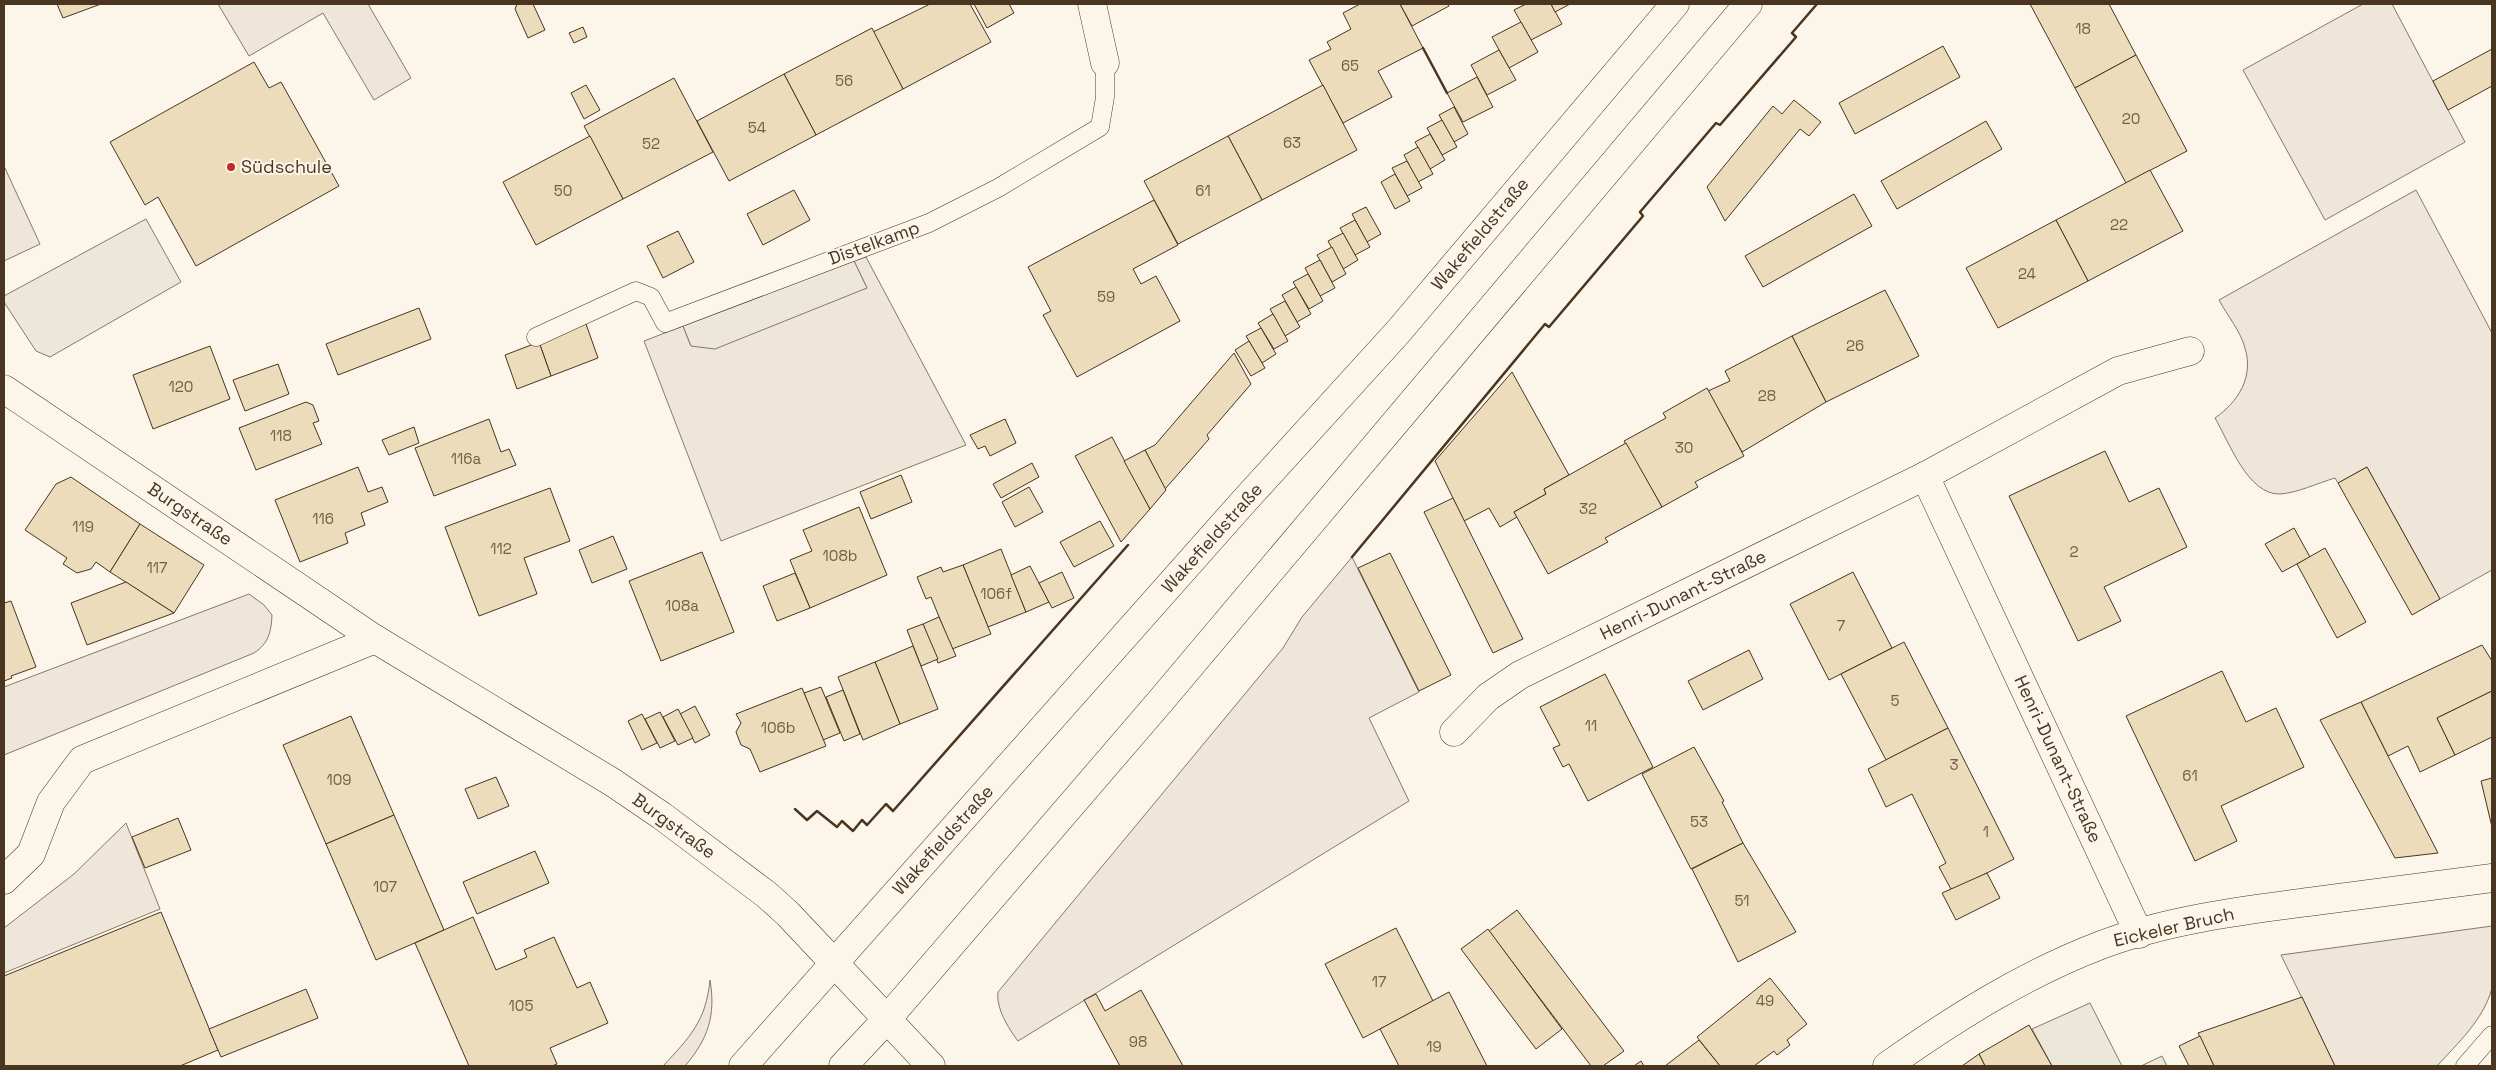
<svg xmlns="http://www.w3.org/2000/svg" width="2496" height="1070" viewBox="0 0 2496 1070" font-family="'Space Grotesk',sans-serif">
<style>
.green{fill:#ede6d9;stroke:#887966}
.parking{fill:#ede7d9;stroke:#887966}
.building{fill:#ecdcbc;stroke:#4a3520}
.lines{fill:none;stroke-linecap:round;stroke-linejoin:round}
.lane-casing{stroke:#4a3520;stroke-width:19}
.street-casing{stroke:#4a3520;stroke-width:29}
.secondary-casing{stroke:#4a3520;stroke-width:29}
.lane{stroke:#fbf6e9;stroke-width:18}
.street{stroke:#fbf6e9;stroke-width:28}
.secondary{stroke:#fbf6e9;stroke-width:28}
.wall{stroke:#4a3520;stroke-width:2.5}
.poi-dot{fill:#c62828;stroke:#fbf6e9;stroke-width:2}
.labels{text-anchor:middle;stroke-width:4;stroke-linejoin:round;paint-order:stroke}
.number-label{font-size:15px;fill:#725f47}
.poi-label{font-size:18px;fill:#4a3520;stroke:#fbf6e9;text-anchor:start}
.street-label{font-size:18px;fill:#4a3520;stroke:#fbf6e9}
</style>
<rect width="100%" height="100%" fill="#fbf6e9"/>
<g class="green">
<path d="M 218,4 L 368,4 L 411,78 L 374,100 L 323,13 L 249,56 Z"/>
<path d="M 2363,4 L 2392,4 L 2465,142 L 2325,220 L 2243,70 Z"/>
<path d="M 4,166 L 40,244 L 4,261 Z"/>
<path d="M 2416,190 L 2492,333 L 2492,570 L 2440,599 L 2367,467 L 2338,483 L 2335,478 C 2318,483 2297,493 2280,494 C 2248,495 2229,442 2215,418 C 2238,402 2254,377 2245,348 C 2241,332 2227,315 2219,300 Z"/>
<path d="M 866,257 L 966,445 L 721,541 L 644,341 L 683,326 L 691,346 L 867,288 L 854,261 Z"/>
<path d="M 1352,557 L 1419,692 L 1369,718 L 1409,801 L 1018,1041 C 1008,1028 996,1008 998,992 L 1283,648 L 1302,617 Z"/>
<path d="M 249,594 L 264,605 L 272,615 C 271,632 269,643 254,653 L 4,755 L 4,687 Z"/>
<path d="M 126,823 L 160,909 L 4,973 L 4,928 L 74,874 Z"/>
<path d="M 2492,926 C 2492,945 2496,969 2492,988 C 2484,1019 2458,1043 2437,1066 L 2335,1066 L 2281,955 Z"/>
<path d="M 710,980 C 716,1016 708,1039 685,1066 L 663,1066 C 690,1037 706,1021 710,980 Z"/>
</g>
<g class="parking">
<path d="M 146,219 L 181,282 L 50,357 L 36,351 L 4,302 L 4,296 Z"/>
<path d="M 854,261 L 867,288 L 715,349 L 691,346 L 683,326 Z"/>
<path d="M 2090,1003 L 2122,1066 L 2052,1066 L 2032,1029 Z"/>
<path d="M 2162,1056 L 2167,1066 L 2141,1066 Z"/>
</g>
<g class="building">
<path d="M 57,4 L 101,4 L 63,18 Z"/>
<path d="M 517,4 L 533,4 L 545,30 L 528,38 L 515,9 Z"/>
<path d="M 930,4 L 970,4 L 991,42 L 903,89 L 873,32 Z"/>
<path d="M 974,4 L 1009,4 L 1014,13 L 987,28 Z"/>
<path d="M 1360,4 L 1400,4 L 1423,48 L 1378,71 L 1392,97 L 1343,123 L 1309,60 L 1331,49 L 1327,42 L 1351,29 L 1343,13 Z"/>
<path d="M 1400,4 L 1448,4 L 1449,6 L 1412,26 Z"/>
<path d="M 1526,4 L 1551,4 L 1562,24 L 1531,40 L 1514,10 Z"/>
<path d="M 1551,4 L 1570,4 L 1555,12 Z"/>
<path d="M 2030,4 L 2109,4 L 2136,55 L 2075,88 Z"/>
<path d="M 1521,22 L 1538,52 L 1509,68 L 1492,37 Z"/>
<path d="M 583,27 L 587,37 L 574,43 L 569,33 Z"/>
<path d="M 872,28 L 903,89 L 816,135 L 784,74 Z"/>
<path d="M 1943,46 L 1960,77 L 1855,134 L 1839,103 Z"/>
<path d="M 2492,49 L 2492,86 L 2448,110 L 2433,81 Z"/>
<path d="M 1499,50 L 1516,80 L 1487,95 L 1471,65 Z"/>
<path d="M 2136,55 L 2187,151 L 2126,183 L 2075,88 Z"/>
<path d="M 254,62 L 269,88 L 281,82 L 339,186 L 196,266 L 158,197 L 145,205 L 110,142 Z"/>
<path d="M 784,74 L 816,135 L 729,181 L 697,121 Z"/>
<path d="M 1477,77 L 1493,107 L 1463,122 L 1447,93 Z"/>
<path d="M 674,78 L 713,152 L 623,199 L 584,126 Z"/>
<path d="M 586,85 L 600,110 L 584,119 L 571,93 Z"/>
<path d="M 1323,85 L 1357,150 L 1262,200 L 1228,136 Z"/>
<path d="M 1794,100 L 1821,122 L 1809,136 L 1800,129 L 1725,221 L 1707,187 L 1773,106 L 1782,114 Z"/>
<path d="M 1454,107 L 1468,134 L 1454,142 L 1439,115 Z"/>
<path d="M 1442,120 L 1457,147 L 1442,155 L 1427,128 Z"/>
<path d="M 1986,121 L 2002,149 L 1897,209 L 1881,181 Z"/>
<path d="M 1430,134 L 1445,160 L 1430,169 L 1415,142 Z"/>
<path d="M 590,136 L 623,199 L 536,245 L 503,182 Z"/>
<path d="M 1228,136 L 1262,200 L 1178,244 L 1144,181 Z"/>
<path d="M 1418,147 L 1433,174 L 1418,182 L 1404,155 Z"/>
<path d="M 1407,161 L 1422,188 L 1407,196 L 1392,168 Z"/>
<path d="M 2150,170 L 2183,231 L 2088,281 L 2056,220 Z"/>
<path d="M 1395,174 L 1410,201 L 1395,209 L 1381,182 Z"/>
<path d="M 794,190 L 810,220 L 763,245 L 747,214 Z"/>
<path d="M 1854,194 L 1872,226 L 1763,287 L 1745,256 Z"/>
<path d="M 1154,200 L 1178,245 L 1133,269 L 1141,284 L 1156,276 L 1180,321 L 1077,377 L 1043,315 L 1051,311 L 1028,267 Z"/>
<path d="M 1366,207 L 1381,234 L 1367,242 L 1352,214 Z"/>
<path d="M 1355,220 L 1370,247 L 1355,255 L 1340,228 Z"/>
<path d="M 2056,220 L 2088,281 L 1998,328 L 1966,268 Z"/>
<path d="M 678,231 L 694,262 L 663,278 L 647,246 Z"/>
<path d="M 1343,233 L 1358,260 L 1343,269 L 1328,241 Z"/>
<path d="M 1332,247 L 1346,274 L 1332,282 L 1317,255 Z"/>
<path d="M 1320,260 L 1335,288 L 1320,296 L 1305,268 Z"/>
<path d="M 1308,274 L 1323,301 L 1309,309 L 1293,282 Z"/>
<path d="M 1296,287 L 1311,314 L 1297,322 L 1282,295 Z"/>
<path d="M 1885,290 L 1919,356 L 1826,402 L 1792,336 Z"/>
<path d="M 1285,301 L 1300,327 L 1285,336 L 1270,309 Z"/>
<path d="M 419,308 L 431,339 L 338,375 L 326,344 Z"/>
<path d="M 1273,314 L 1288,341 L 1274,349 L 1258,323 Z"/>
<path d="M 586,324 L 598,358 L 551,376 L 539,342 Z"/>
<path d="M 1261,328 L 1276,354 L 1262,363 L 1246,336 Z"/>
<path d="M 1792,336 L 1826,402 L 1742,452 L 1708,391 L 1730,381 L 1725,371 Z"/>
<path d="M 1249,341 L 1265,368 L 1251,376 L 1235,350 Z"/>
<path d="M 539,342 L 551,376 L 517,389 L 505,355 Z"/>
<path d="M 210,346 L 230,399 L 153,429 L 133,375 Z"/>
<path d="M 1234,353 L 1251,384 L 1207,435 L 1209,439 L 1165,489 L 1145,450 L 1155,445 Z"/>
<path d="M 278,364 L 289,394 L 245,411 L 233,380 Z"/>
<path d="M 1512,372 L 1569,475 L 1544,489 L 1546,494 L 1514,512 L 1517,517 L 1500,527 L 1489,508 L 1464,521 L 1435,461 Z"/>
<path d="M 1707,388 L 1744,456 L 1695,482 L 1698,487 L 1662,507 L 1624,441 L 1666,418 L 1663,413 Z"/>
<path d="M 306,402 L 313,405 L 319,421 L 313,423 L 322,444 L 256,470 L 239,428 Z"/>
<path d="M 489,419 L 501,452 L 509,449 L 516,465 L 434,496 L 415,448 Z"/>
<path d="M 1005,419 L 1016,443 L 990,456 L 985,446 L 978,449 L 970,435 Z"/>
<path d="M 414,427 L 419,443 L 389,455 L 382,440 Z"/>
<path d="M 1112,437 L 1150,509 L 1121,542 L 1075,456 Z"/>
<path d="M 1626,443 L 1662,507 L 1605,538 L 1608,542 L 1548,574 L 1514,512 L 1546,494 L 1544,489 Z"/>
<path d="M 1145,450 L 1166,490 L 1150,509 L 1124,461 Z"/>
<path d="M 2105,451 L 2129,502 L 2159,488 L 2187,547 L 2104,587 L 2121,621 L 2078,641 L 2009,496 Z"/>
<path d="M 1032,463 L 1039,477 L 1001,498 L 993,484 Z"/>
<path d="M 358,467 L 368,492 L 382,487 L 388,502 L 361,513 L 365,525 L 345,533 L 348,543 L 300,562 L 275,500 Z"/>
<path d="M 2367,467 L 2440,599 L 2412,615 L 2338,483 Z"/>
<path d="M 901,475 L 912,502 L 871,519 L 860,492 Z"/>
<path d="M 71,477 L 140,524 L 110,572 L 96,562 L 91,569 L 77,573 L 63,564 L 67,558 L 25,530 L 56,484 Z"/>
<path d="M 1029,487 L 1043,512 L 1015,527 L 1002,502 Z"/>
<path d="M 550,488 L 570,541 L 524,558 L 537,594 L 479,616 L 445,527 Z"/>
<path d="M 1453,498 L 1523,639 L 1493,653 L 1424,512 Z"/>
<path d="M 859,507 L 887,575 L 810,608 L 790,560 L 812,551 L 803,530 Z"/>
<path d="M 1100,521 L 1114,546 L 1074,567 L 1060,542 Z"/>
<path d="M 140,524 L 204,565 L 174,613 L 110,572 Z"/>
<path d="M 2294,528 L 2310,557 L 2282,572 L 2265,544 Z"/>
<path d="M 613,536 L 627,569 L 592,583 L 579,550 Z"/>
<path d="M 2325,548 L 2366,622 L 2337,638 L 2297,564 Z"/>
<path d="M 1001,549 L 1026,612 L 988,627 L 963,565 Z"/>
<path d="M 702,552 L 734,632 L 661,661 L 629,581 Z"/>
<path d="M 1390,553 L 1451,675 L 1419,691 L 1358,568 Z"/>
<path d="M 963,565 L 991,634 L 952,649 L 931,597 L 926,599 L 917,577 L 941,567 L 943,572 Z"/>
<path d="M 1030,566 L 1049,602 L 1026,612 L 1011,575 Z"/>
<path d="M 1062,572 L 1074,598 L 1052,608 L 1039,583 Z"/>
<path d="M 1853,572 L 1892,648 L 1829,680 L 1790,604 Z"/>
<path d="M 795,573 L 810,608 L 777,621 L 763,586 Z"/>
<path d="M 126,582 L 174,613 L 87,645 L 71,603 Z"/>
<path d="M 11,601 L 36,667 L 11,676 L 12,678 L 4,681 L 4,603 Z"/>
<path d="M 939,617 L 956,656 L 938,663 L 923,624 Z"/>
<path d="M 923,624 L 938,659 L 921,666 L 907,630 Z"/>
<path d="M 1904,642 L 1948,728 L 1886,760 L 1841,674 Z"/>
<path d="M 2482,645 L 2492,661 L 2492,691 L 2437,718 L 2455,755 L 2420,772 L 2408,746 L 2388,756 L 2361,702 Z"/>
<path d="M 913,646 L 938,709 L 900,724 L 875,662 Z"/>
<path d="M 1749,650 L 1763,679 L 1703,710 L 1688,681 Z"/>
<path d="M 875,662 L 900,724 L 863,740 L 838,677 Z"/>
<path d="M 2222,671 L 2246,722 L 2276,708 L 2304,767 L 2221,806 L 2237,841 L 2195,861 L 2126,716 Z"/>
<path d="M 1605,674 L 1653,767 L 1588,801 L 1569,764 L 1563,767 L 1553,748 L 1560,745 L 1540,707 Z"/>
<path d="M 821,687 L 840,733 L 823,740 L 804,693 Z"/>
<path d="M 802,688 L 826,746 L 760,772 L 750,749 L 741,745 L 736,732 L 741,723 L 736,714 Z"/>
<path d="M 843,690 L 860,734 L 844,741 L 826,697 Z"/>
<path d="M 2492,691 L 2492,737 L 2455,755 L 2437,718 Z"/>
<path d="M 2361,702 L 2388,756 L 2438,853 L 2395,858 L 2320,720 Z"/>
<path d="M 695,706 L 710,735 L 695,743 L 680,714 Z"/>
<path d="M 678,709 L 693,738 L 678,745 L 663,717 Z"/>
<path d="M 660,712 L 675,741 L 660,748 L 645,719 Z"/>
<path d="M 642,714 L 657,743 L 642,750 L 628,721 Z"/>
<path d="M 351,716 L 394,815 L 326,844 L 283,745 Z"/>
<path d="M 1948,728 L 2014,859 L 1952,891 L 1939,867 L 1946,863 L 1912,794 L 1886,807 L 1868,769 Z"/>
<path d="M 1694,747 L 1724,801 L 1722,802 L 1743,843 L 1691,869 L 1642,774 Z"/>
<path d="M 496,777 L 509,806 L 478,819 L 465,789 Z"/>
<path d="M 2492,778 L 2492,827 L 2481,781 Z"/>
<path d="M 394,815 L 444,930 L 376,960 L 326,844 Z"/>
<path d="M 178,818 L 191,850 L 145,868 L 132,837 Z"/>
<path d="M 1743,843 L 1796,932 L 1738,962 L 1692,869 Z"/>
<path d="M 535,851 L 549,883 L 477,914 L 463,882 Z"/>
<path d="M 1987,873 L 2000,898 L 1956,920 L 1942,893 Z"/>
<path d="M 1517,910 L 1624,1051 L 1603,1066 L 1591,1066 L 1489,931 Z"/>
<path d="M 161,912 L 218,1050 L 180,1066 L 4,1066 L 4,976 Z"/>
<path d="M 473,917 L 496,970 L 527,957 L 524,950 L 554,937 L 577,988 L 590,982 L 608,1023 L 550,1048 L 557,1064 L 552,1066 L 469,1066 L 415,943 Z"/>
<path d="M 1396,928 L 1433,1001 L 1363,1038 L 1325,964 Z"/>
<path d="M 1488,929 L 1562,1029 L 1536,1049 L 1461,949 Z"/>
<path d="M 1770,978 L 1807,1024 L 1787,1040 L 1790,1045 L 1777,1055 L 1774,1051 L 1754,1066 L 1720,1066 L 1697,1037 Z"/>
<path d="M 306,989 L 318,1018 L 221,1057 L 209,1029 Z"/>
<path d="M 1141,990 L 1183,1066 L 1120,1066 L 1084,1000 L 1096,994 L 1105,1011 Z"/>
<path d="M 1449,992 L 1487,1066 L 1399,1066 L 1380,1029 Z"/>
<path d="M 2302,997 L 2335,1066 L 2214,1066 L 2198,1033 Z"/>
<path d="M 2029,1025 L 2052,1066 L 1985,1066 L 1979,1054 Z"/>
<path d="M 2200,1036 L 2214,1066 L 2189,1066 L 2179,1046 Z"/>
<path d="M 1699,1040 L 1720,1066 L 1665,1066 Z"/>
<path d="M 1979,1054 L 1985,1066 L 1962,1066 Z"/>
<path d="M 1641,1061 L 1644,1066 L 1634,1066 Z"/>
</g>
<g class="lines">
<defs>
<g id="lane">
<path d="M 536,337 L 636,291 L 651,297 L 665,323 L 929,223 L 998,188 L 1100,127 L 1105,97 L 1105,63"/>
<path d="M 2465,1066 L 2492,1035"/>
</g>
<g id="street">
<path d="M 1092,4 L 1105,63"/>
<path d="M 4,389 L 375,639 L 612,782 L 662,816 L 767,895 L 788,914 L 931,1066"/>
<path d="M 1925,476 L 2139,934"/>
<path d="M 1454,732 L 1488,697 L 1520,675 L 1925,476 L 2118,371 L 2190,351"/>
<path d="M 4,880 L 31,854 L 51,802 L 82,760 L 375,639"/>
<path d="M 1887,1066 C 1955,1018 2023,975 2101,945 C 2167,920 2239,911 2308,902 C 2369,894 2431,886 2492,878"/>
</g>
<g id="secondary">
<path d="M 743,1066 L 1246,499 L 1398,332 L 1675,4"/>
<path d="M 843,1066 L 887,1019 L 1158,704 L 1748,4"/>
</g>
</defs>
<use href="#lane" class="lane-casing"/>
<use href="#street" class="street-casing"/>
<use href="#secondary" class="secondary-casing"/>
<use href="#lane" class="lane"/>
<use href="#street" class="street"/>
<use href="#secondary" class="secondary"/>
<g class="wall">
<path d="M 1423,48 L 1447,93"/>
<path d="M 1352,557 L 1545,324 L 1549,327 L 1643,216 L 1640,212 L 1716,123 L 1720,125 L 1796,37 L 1792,33 L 1817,4"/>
<path d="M 795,809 L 807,820 L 817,811 L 837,827 L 842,821 L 853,831 L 862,820 L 867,825 L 886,804 L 893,811 L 1128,545"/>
</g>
</g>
<circle class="poi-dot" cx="231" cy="167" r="5"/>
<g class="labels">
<g class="number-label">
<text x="2083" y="34">18</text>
<text x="1350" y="71">65</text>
<text x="844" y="86">56</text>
<text x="2131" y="124">20</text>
<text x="757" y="133">54</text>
<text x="1292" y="148">63</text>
<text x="651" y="149">52</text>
<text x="563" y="196">50</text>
<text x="1203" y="196">61</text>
<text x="2119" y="230">22</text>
<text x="2027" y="279">24</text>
<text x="1106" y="302">59</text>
<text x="1855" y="351">26</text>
<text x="181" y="392">120</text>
<text x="1767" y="401">28</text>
<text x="281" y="441">118</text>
<text x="1684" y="453">30</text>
<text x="466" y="464">116a</text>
<text x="1588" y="514">32</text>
<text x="323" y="524">116</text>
<text x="83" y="532">119</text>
<text x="501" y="554">112</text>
<text x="2074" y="557">2</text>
<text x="840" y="561">108b</text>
<text x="157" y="573">117</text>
<text x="996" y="599">106f</text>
<text x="682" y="611">108a</text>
<text x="1841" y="631">7</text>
<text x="1895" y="706">5</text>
<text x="1591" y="731">11</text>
<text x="778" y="733">106b</text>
<text x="1954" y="770">3</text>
<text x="2190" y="781">61</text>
<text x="339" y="785">109</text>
<text x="1699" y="827">53</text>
<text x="1986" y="837">1</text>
<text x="385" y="892">107</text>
<text x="1742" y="906">51</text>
<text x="1379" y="987">17</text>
<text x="1765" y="1006">49</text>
<text x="521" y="1011">105</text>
<text x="1138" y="1047">98</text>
<text x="1434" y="1052">19</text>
</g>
<g class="poi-label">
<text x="241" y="173">Südschule</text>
</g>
<g class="street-label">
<text transform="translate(1480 234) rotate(-50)" y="6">Wakefieldstraße</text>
<text transform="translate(874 243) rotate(-20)" y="6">Distelkamp</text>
<text transform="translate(190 514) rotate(34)" y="6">Burgstraße</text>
<text transform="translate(1212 538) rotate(-48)" y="6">Wakefieldstraße</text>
<text transform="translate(1683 595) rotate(-26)" y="6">Henri-Dunant-Straße</text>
<text transform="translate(2058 759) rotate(65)" y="6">Henri-Dunant-Straße</text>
<text transform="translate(674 826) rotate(36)" y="6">Burgstraße</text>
<text transform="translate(943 840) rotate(-48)" y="6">Wakefieldstraße</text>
<text transform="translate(2174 927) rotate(-13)" y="6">Eickeler Bruch</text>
</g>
</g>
<rect width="2496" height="1070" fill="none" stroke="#4a3520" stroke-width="10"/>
</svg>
